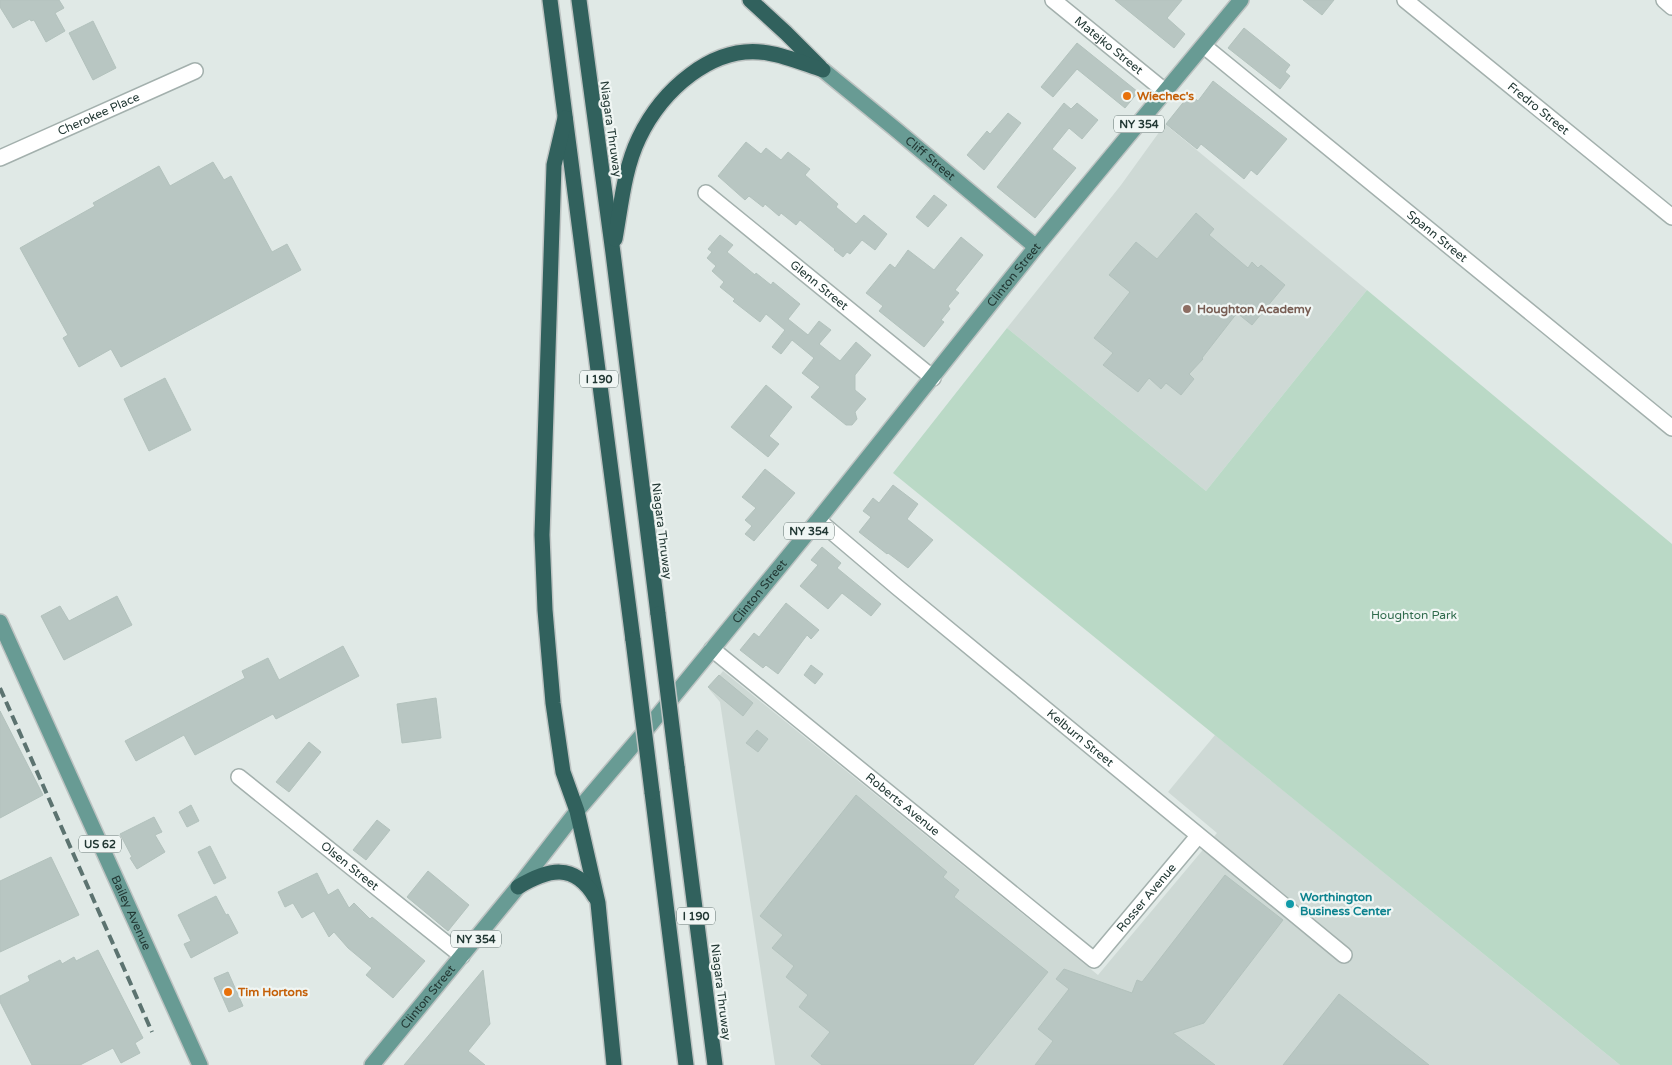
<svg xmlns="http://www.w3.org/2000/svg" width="1672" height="1065" viewBox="0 0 1672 1065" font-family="'Varela Round',sans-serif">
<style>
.built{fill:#ced9d5}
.green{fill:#bad9c6}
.building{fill:#b8c6c2;stroke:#b3c2bd}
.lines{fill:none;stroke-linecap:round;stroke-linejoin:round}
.minor-casing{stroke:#a3b0ad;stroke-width:18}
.major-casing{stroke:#bdc3c2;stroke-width:18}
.highway-casing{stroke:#bdc3c2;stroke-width:18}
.minor{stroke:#fff;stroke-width:15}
.major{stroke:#689b94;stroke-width:15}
.highway{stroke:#31615d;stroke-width:15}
.rail{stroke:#5c7370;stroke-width:4;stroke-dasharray:10 5;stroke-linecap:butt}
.highway-bridge-casing{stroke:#bdc3c2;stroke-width:18;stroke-linecap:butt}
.highway-bridge{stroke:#31615d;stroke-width:15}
.food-dot{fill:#e8710a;stroke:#f0f6f4;stroke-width:2}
.education-dot{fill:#8d6e63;stroke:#f0f6f4;stroke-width:2}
.culture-dot{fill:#0f9aa8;stroke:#f0f6f4;stroke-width:2}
.labels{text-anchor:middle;stroke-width:4.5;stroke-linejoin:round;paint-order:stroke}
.shield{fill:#f0f6f4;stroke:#60716e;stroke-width:1}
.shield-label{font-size:11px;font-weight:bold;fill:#223834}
.street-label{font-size:12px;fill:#223834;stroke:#f0f6f4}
.food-label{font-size:12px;font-weight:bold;fill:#c56008;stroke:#f0f6f4;text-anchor:start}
.education-label{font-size:12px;font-weight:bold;fill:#785e54;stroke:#f0f6f4;text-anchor:start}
.park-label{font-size:12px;fill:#306b4d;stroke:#f0f6f4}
.culture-label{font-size:12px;font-weight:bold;fill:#0d838f;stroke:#f0f6f4;text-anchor:start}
</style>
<rect width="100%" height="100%" fill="#e0e9e6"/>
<g class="built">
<path d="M 1165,124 L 1367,290 L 1206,491 L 1007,328 L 1121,185 Z"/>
<path d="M 723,671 L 1098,975 L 1217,833 L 1168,792 L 1215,735 L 1620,1065 L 775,1065 L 720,702 L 709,689 Z"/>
</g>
<path class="green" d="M 1367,290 L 1672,544 L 1672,1065 L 1620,1065 L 893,473 L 1007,328 L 1206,491 Z"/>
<g class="building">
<path d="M 0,0 L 59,0 L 64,8 L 55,13 L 65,31 L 46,42 L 34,20 L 31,21 L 30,19 L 13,28 L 0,7 Z"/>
<path d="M 1115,0 L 1182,0 L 1167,18 L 1185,34 L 1174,48 Z"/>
<path d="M 1303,0 L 1334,0 L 1322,15 Z"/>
<path d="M 93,21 L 116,68 L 93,80 L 69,33 Z"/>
<path d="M 1244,28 L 1290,65 L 1285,72 L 1290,76 L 1280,89 L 1228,48 Z"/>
<path d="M 1077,43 L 1138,92 L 1125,108 L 1077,69 L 1053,97 L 1041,87 Z"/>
<path d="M 1213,81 L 1287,139 L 1257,175 L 1251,170 L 1244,179 L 1201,144 L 1197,149 L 1166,124 L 1190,94 L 1198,101 Z"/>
<path d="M 1064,103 L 1071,109 L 1077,103 L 1098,120 L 1082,139 L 1069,128 L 1052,149 L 1076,168 L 1035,218 L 997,187 Z"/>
<path d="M 1008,113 L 1021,123 L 984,170 L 967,155 L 987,131 L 990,134 Z"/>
<path d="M 746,142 L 761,154 L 766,148 L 781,160 L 788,152 L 810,169 L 805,175 L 838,204 L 836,207 L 856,224 L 864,215 L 887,234 L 875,250 L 862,240 L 850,254 L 847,252 L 843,257 L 834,250 L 835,249 L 800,220 L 796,225 L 781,213 L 779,216 L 765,204 L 763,207 L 749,196 L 745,200 L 718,176 Z"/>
<path d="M 213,162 L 224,180 L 231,176 L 272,252 L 287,244 L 301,270 L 121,367 L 111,349 L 79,367 L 63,338 L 68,335 L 20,248 L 95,206 L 93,203 L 159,166 L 170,186 Z"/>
<path d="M 934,195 L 947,205 L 928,227 L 916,217 Z"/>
<path d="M 1196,213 L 1214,229 L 1209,235 L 1248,268 L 1252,262 L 1258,268 L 1261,265 L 1285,285 L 1252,325 L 1237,313 L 1202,358 L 1203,359 L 1189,374 L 1194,379 L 1181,395 L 1166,383 L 1161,389 L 1149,378 L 1138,392 L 1103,365 L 1113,353 L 1094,338 L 1130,292 L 1109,275 L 1136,242 L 1157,259 Z"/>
<path d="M 720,235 L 733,245 L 727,252 L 755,275 L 756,273 L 771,285 L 773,282 L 800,304 L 788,319 L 808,335 L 819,321 L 831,330 L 819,344 L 840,361 L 856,342 L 871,355 L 855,375 L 855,390 L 866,399 L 855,412 L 857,419 L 852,425 L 846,425 L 811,397 L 820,387 L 802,373 L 814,358 L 792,340 L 781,354 L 772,347 L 785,330 L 766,314 L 760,322 L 733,301 L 735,299 L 720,287 L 724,282 L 712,271 L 716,266 L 707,258 L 712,252 L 708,249 Z"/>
<path d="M 961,237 L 983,255 L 955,290 L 959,293 L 948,306 L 950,309 L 941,320 L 944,322 L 924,347 L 879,311 L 883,306 L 866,293 L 890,264 L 895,268 L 908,250 L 934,270 Z"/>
<path d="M 165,378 L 191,430 L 149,451 L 124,399 Z"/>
<path d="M 766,385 L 792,407 L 769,436 L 779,444 L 768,457 L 731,427 Z"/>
<path d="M 765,469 L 795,493 L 754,541 L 745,534 L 752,526 L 745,520 L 756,508 L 742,497 Z"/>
<path d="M 893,485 L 918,504 L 907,519 L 933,540 L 908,568 L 888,553 L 887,554 L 859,532 L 871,517 L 863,511 L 873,498 L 879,503 Z"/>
<path d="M 822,547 L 841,563 L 837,568 L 881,604 L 871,616 L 842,593 L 828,609 L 800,586 L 818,565 L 811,560 Z"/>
<path d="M 117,596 L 132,625 L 64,660 L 41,616 L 60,606 L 69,621 Z"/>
<path d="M 786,603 L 819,630 L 811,639 L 807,635 L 778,674 L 766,665 L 763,668 L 740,650 L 754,633 L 759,637 Z"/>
<path d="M 343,646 L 359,676 L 276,719 L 273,714 L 195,755 L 184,735 L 136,761 L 125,741 L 245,678 L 242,671 L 268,658 L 279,680 Z"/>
<path d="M 811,665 L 823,674 L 815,684 L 804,675 Z"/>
<path d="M 719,675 L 753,703 L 743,716 L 708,687 Z"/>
<path d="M 436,698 L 441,738 L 402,743 L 397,704 Z"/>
<path d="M 0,711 L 43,795 L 0,818 Z"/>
<path d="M 757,730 L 768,739 L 758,752 L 746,743 Z"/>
<path d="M 309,742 L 321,752 L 289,792 L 276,782 Z"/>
<path d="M 856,795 L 947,872 L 943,877 L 959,890 L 954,897 L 1048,972 L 973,1065 L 822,1065 L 811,1056 L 830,1032 L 799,1007 L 808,995 L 786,977 L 794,966 L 772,948 L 783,935 L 760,916 Z"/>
<path d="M 191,805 L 199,821 L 187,827 L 179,812 Z"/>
<path d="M 154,817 L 162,832 L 155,835 L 165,852 L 137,869 L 130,858 L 132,857 L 120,834 Z"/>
<path d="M 377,820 L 390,830 L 366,860 L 353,850 Z"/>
<path d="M 210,846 L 226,878 L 214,884 L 198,852 Z"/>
<path d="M 51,857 L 79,915 L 0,952 L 0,881 Z"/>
<path d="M 428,871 L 469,905 L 448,931 L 407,897 Z"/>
<path d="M 317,873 L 328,895 L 338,889 L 349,908 L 354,903 L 370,919 L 372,917 L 425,961 L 393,998 L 366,975 L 372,968 L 348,948 L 334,932 L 329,937 L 314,911 L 302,918 L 293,903 L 285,907 L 278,892 Z"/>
<path d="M 1225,875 L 1283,920 L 1204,1023 L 1173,1033 L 1215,1065 L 1035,1065 L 1053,1041 L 1038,1029 L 1069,989 L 1056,979 L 1064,969 L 1132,993 L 1137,980 L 1142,982 Z"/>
<path d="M 216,896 L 226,915 L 228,914 L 238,933 L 191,958 L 184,944 L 191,941 L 178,915 Z"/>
<path d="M 98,950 L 143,1038 L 135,1043 L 140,1053 L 121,1063 L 113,1048 L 80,1065 L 32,1065 L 0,1002 L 0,996 L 30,981 L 28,976 L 60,960 L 62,964 L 74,957 L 76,961 Z"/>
<path d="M 483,970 L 490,1024 L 468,1051 L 485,1065 L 404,1065 Z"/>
<path d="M 228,972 L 243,1006 L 229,1012 L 214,978 Z"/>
<path d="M 1339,994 L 1429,1065 L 1283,1065 Z"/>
</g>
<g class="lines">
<defs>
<g id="minor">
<path id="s1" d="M 1053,0 L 1166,92"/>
<path id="s2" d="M 1405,0 L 1672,217"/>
<path d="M 1664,0 L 1672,7"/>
<path id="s3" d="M 1204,46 L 1672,428"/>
<path id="s4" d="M 0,158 L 195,71"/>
<path id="s5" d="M 706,193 L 933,378"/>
<path id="s6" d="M 818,520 L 897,587 L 1344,955"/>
<path id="s7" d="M 712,649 L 1094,960 L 1198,836"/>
<path id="s8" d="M 239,777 L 462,956"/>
</g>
<g id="major">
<path id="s9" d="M 823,70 L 894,128 L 1036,247"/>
<path id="s10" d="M 0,622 L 200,1065"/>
<path id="s11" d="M 372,1065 L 518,887 L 577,811 L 641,736 L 818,520 L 1036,247 L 1241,0"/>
</g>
<g id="highway">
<path d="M 550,0 L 633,640"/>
<path d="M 579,0 L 613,253 L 658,614"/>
<path d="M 750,0 L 786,33 L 820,67"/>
<path d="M 565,118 L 554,165 L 542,535 L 545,610 L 553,703 L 563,772 L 577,811 L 598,903 L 614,1065"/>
<path d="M 615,239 C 621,206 624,169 639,138 C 661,92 712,43 768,53 C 787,56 805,64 823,70"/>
<path d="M 677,767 L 715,1065"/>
<path d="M 652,792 L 686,1065"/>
<path d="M 518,887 C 548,869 574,862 595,897"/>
</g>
</defs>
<use href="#minor" class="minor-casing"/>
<use href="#major" class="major-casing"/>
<use href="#highway" class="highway-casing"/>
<use href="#minor" class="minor"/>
<use href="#major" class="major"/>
<use href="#highway" class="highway"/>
<path class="rail" d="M 0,688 L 152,1032"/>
<defs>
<g id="highway-bridge">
<path d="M 658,614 L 677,767"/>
<path d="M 633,640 L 652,792"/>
</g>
</defs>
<use href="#highway-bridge" class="highway-bridge-casing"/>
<use href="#highway-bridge" class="highway-bridge"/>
</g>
<g class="food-dot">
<circle cx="1127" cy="96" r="5"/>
<circle cx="228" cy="992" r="5"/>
</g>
<circle class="education-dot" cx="1187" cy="309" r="5"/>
<circle class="culture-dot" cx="1290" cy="904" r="5"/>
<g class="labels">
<g class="shield">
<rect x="1114" y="115.5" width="50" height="17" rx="4"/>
<rect x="580" y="370.5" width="38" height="17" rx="4"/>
<rect x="784" y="522.5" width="50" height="17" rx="4"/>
<rect x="79" y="835.5" width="42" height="17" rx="4"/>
<rect x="677" y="907.5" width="38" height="17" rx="4"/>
<rect x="451" y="930.5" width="50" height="17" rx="4"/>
</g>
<g class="shield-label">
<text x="1139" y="128">NY 354</text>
<text x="599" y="383">I 190</text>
<text x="809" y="535">NY 354</text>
<text x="100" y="848">US 62</text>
<text x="696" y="920">I 190</text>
<text x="476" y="943">NY 354</text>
</g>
<g class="street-label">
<text dy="4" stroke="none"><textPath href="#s1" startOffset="72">Matejko Street</textPath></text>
<text dy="4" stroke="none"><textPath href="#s2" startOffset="172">Fredro Street</textPath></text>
<text dy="4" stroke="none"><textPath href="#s4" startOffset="108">Cherokee Place</textPath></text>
<text transform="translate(611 129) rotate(82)" y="4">Niagara Thruway</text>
<text dy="4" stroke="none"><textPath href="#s9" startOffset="139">Cliff Street</textPath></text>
<text dy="4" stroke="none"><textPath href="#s3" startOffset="301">Spann Street</textPath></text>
<text dy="4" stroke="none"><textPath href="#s11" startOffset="1018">Clinton Street</textPath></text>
<text dy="4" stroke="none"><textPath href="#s5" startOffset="146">Glenn Street</textPath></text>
<text transform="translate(662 531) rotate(83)" y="4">Niagara Thruway</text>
<text dy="4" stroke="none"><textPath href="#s11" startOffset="612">Clinton Street</textPath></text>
<text dy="4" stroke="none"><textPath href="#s6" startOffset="341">Kelburn Street</textPath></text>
<text dy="4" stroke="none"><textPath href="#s7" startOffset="246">Roberts Avenue</textPath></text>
<text dy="4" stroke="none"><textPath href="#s8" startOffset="142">Olsen Street</textPath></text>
<text dy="4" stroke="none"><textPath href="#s7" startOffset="574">Rosser Avenue</textPath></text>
<text dy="4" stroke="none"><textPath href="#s10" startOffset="319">Bailey Avenue</textPath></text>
<text transform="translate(721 992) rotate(83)" y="4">Niagara Thruway</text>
<text dy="4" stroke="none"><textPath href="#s11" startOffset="88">Clinton Street</textPath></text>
</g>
<g class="food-label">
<text x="1137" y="100">Wiechec's</text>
<text x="238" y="996">Tim Hortons</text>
</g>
<g class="education-label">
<text x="1197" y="313">Houghton Academy</text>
</g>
<g class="park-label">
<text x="1414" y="619">Houghton Park</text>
</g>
<g class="culture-label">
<text x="1300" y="901">Worthington<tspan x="1300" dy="14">Business Center</tspan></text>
</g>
</g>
</svg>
